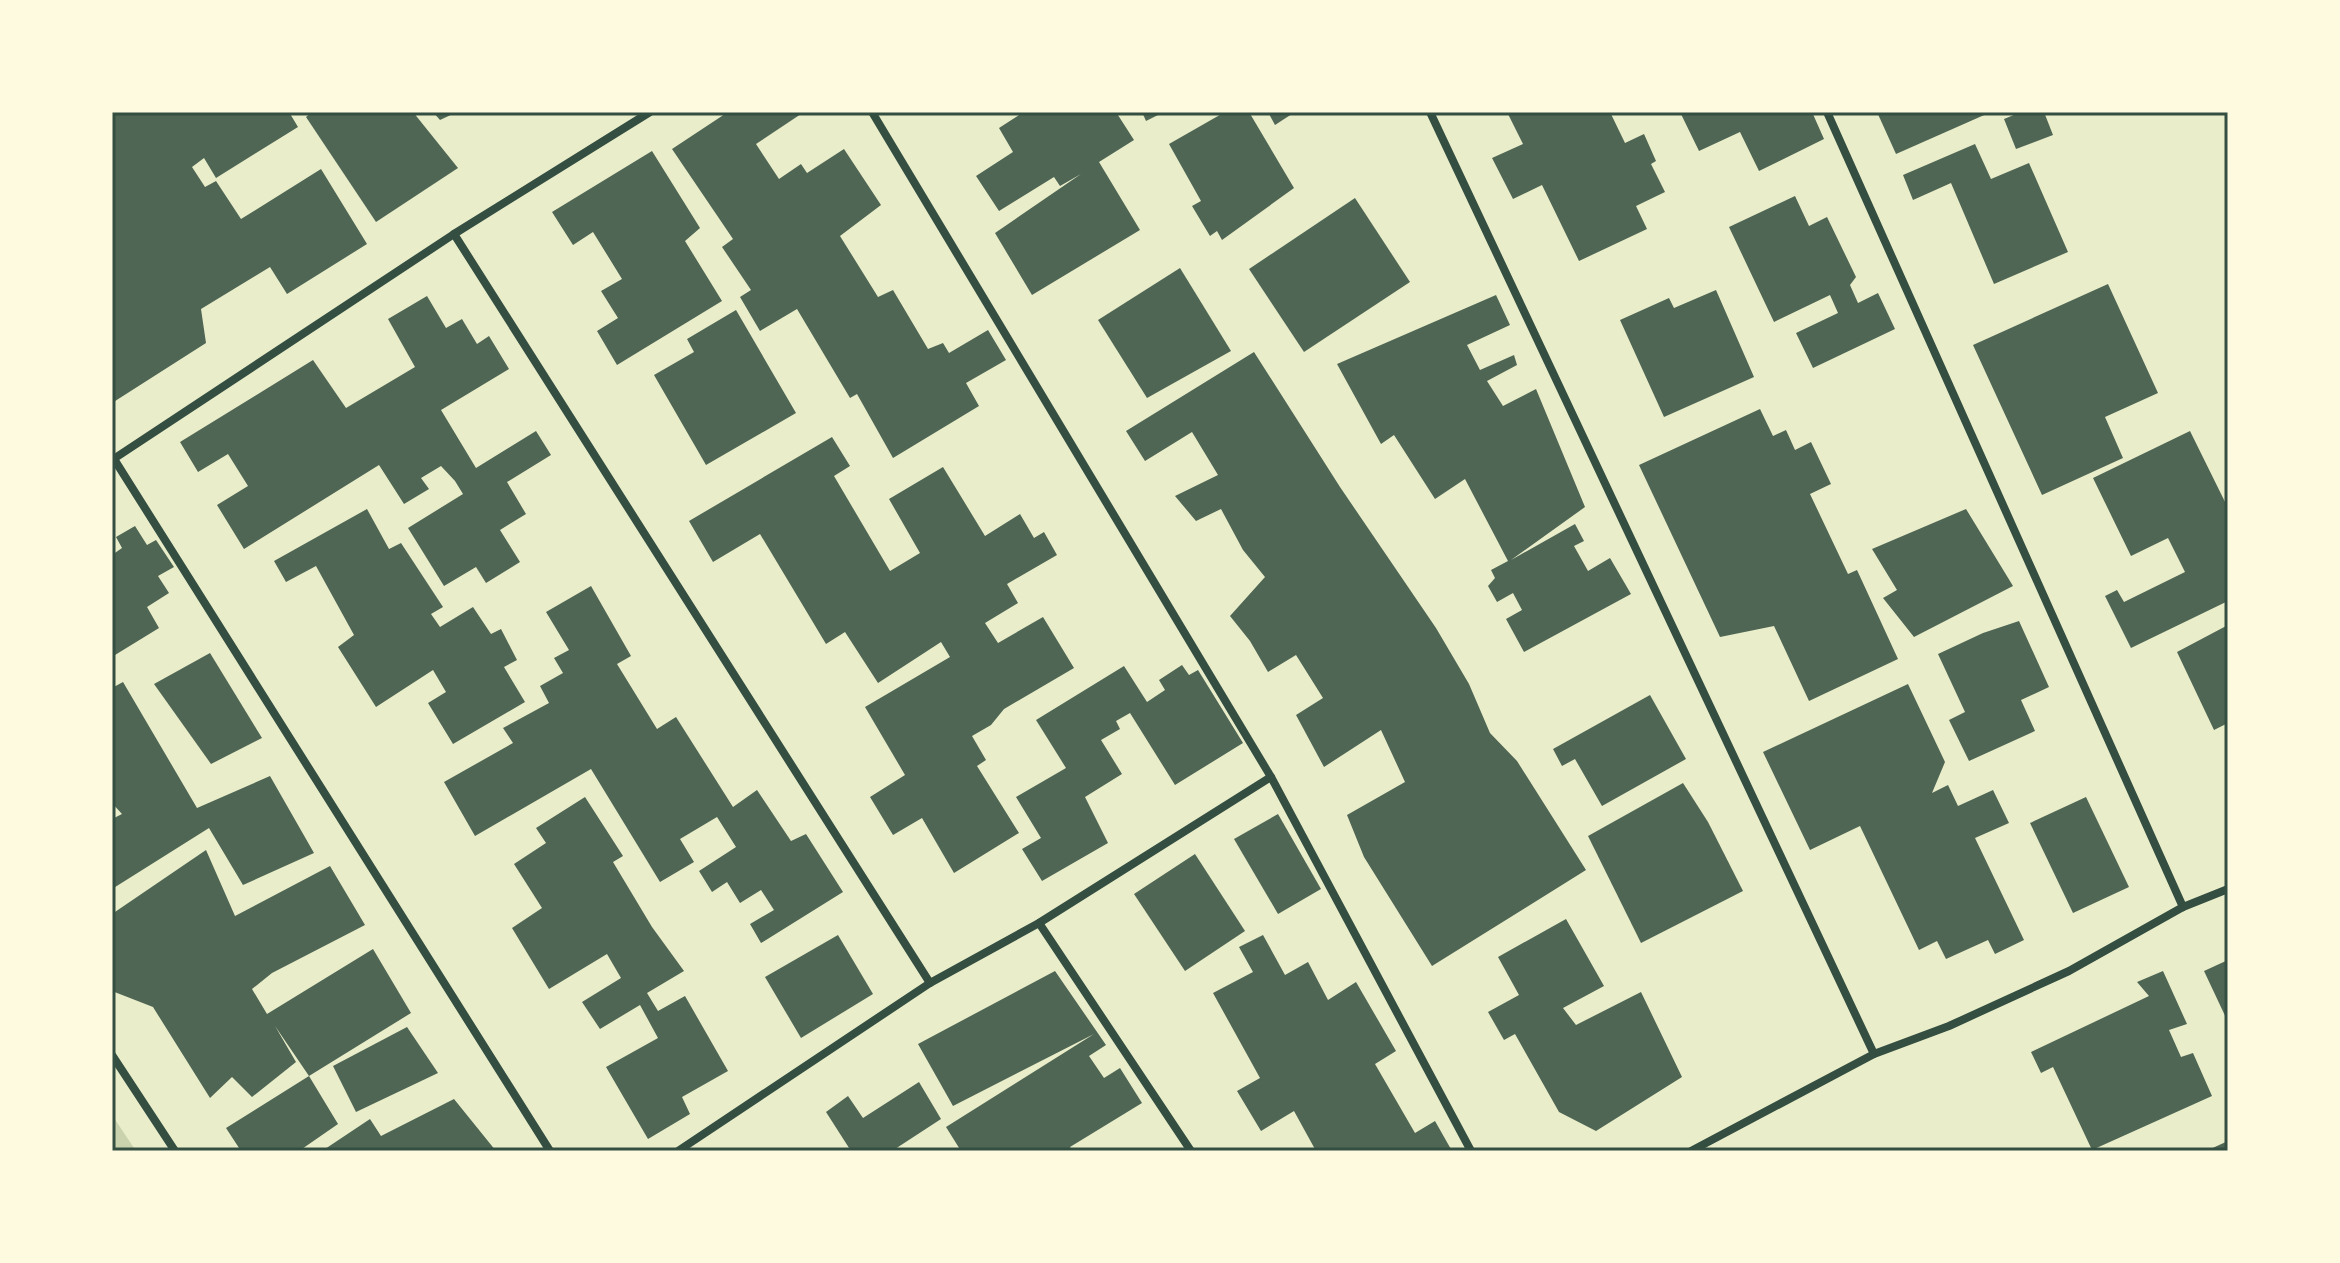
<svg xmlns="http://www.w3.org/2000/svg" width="2340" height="1263" viewBox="0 0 2340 1263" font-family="Barlow,sans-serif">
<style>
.green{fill:#cad2ad}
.building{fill:#4f6655}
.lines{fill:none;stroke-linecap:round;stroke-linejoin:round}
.minor{stroke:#344e41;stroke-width:8}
.neatline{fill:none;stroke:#344e41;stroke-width:3}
</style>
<rect width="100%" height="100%" fill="#e9edc9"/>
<path class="green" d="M 112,1115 L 136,1151 L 112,1151 Z"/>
<g class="building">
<path d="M 112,112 L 289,112 L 298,127 L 216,178 L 204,158 L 192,167 L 205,187 L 216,181 L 241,219 L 321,169 L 367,244 L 287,294 L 270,267 L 201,309 L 206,343 L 112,403 Z"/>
<path d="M 312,112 L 413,112 L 458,168 L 376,222 L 306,117 Z"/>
<path d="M 433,112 L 457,112 L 440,120 Z"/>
<path d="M 728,112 L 804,112 L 756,144 L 779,179 L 801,164 L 807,173 L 844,149 L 881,205 L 840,236 L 878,297 L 893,290 L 928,349 L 943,343 L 949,353 L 988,330 L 1006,360 L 966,383 L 979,406 L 893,458 L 857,394 L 850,398 L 797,309 L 760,331 L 740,297 L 751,290 L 722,247 L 733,239 L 672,149 Z"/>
<path d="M 1024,112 L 1116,112 L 1134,140 L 1099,162 L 1140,230 L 1032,295 L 995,233 L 1081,174 L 1060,186 L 1054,177 L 999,211 L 976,176 L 1013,152 L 999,128 Z"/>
<path d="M 1142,112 L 1164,112 L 1146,121 Z"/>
<path d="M 1225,112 L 1249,112 L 1294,188 L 1222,240 L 1217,231 L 1210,236 L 1192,206 L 1201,201 L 1169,144 Z"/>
<path d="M 1268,112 L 1295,112 L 1275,125 Z"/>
<path d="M 1507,112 L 1610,112 L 1625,143 L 1644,134 L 1656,161 L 1651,164 L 1665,192 L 1636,206 L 1647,229 L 1579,261 L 1542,185 L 1513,199 L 1492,158 L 1523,144 Z"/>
<path d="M 1680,112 L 1812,112 L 1824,139 L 1759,171 L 1740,132 L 1699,151 Z"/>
<path d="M 1877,112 L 1991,112 L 1896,154 Z"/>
<path d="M 2021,112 L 2044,112 L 2053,135 L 2016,149 L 2004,119 Z"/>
<path d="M 1975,144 L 1991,179 L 2029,163 L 2068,252 L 1994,284 L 1951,183 L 1913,200 L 1903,175 Z"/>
<path d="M 652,151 L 700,228 L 685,241 L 722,301 L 617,365 L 597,331 L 618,318 L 601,291 L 622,279 L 593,232 L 573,245 L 552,212 Z"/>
<path d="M 1795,196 L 1809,226 L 1827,217 L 1856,277 L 1850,285 L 1858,303 L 1878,293 L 1895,329 L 1813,368 L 1796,333 L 1838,313 L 1830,295 L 1774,322 L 1729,227 Z"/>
<path d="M 1355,198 L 1410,282 L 1304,352 L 1249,269 Z"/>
<path d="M 1180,268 L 1231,351 L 1147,398 L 1098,320 Z"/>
<path d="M 2108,284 L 2158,393 L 2105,417 L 2123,458 L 2042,495 L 1973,345 Z"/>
<path d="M 1716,290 L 1754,377 L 1664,417 L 1620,320 L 1669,298 L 1674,308 Z"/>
<path d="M 1496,295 L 1510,325 L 1467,345 L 1480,370 L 1514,355 L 1517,365 L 1487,381 L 1503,406 L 1536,389 L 1585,507 L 1511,560 L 1575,524 L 1584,541 L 1574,546 L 1588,571 L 1610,558 L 1631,594 L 1524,652 L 1506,619 L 1522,610 L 1513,593 L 1497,602 L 1488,586 L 1495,578 L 1491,570 L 1508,561 L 1465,479 L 1435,499 L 1394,435 L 1381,444 L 1337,364 Z"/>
<path d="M 427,296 L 446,328 L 462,319 L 477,344 L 489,336 L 509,369 L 441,410 L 476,468 L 536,431 L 551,455 L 507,482 L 526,514 L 500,530 L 520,562 L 486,583 L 476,567 L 444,586 L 408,528 L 463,494 L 455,481 L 441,466 L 421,478 L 429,489 L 404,504 L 379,465 L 244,549 L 217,505 L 248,486 L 228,454 L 198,472 L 180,442 L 313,360 L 346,408 L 415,367 L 388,319 Z"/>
<path d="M 736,310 L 796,413 L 706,465 L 654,375 L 694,352 L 687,339 Z"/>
<path d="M 1254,352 L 1340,487 L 1436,628 L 1469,684 L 1490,733 L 1517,761 L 1586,870 L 1432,966 L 1364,857 L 1347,815 L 1405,782 L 1381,730 L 1324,767 L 1296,715 L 1323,698 L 1296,655 L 1268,672 L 1250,641 L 1230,616 L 1265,577 L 1243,550 L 1221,509 L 1196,521 L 1175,496 L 1218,475 L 1192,432 L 1145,461 L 1126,431 Z"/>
<path d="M 1760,409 L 1773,436 L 1786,430 L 1795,450 L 1811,442 L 1831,484 L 1810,494 L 1848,574 L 1857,570 L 1898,659 L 1809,701 L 1774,626 L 1720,637 L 1639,465 Z"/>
<path d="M 2190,431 L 2228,508 L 2228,601 L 2131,648 L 2105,596 L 2117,590 L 2124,602 L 2185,572 L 2168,538 L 2131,556 L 2093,478 Z"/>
<path d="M 832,437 L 850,466 L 834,476 L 890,571 L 920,553 L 889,499 L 943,467 L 985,536 L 1020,514 L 1034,538 L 1044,532 L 1057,555 L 1007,584 L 1018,603 L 985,623 L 998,643 L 1043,617 L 1074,668 L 1004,709 L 991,725 L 972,736 L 986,760 L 977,766 L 1019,833 L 954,873 L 922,818 L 893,835 L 870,797 L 905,775 L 865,707 L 950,657 L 941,642 L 878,683 L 845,632 L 826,644 L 760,534 L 713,562 L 689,521 Z"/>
<path d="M 367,509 L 389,549 L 401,543 L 443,607 L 431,614 L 440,627 L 473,607 L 491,634 L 501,629 L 517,660 L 504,667 L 525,702 L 453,744 L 428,703 L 446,692 L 433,670 L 376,707 L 338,647 L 354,635 L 316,566 L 286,582 L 274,561 Z"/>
<path d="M 1966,509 L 2013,586 L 1914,637 L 1883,598 L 1897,590 L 1872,549 Z"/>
<path d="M 135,526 L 147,545 L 156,540 L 174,567 L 158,576 L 169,593 L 147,607 L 159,628 L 115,655 L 112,651 L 112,610 L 115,608 L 112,604 L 112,555 L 122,548 L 116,537 Z"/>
<path d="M 591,586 L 631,656 L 617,664 L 657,729 L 676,717 L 733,807 L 757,790 L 791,841 L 806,834 L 843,892 L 761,943 L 750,924 L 774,910 L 761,890 L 740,903 L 727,882 L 712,892 L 699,871 L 736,847 L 717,817 L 680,839 L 694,862 L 660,882 L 591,769 L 475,836 L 444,782 L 513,743 L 503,728 L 549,703 L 540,686 L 563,673 L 554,658 L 569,650 L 546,612 Z"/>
<path d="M 2019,621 L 2049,687 L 2021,700 L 2035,731 L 1969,761 L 1949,720 L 1965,712 L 1938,654 L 1983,633 Z"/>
<path d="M 2228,625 L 2228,723 L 2214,730 L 2177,652 Z"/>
<path d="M 210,653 L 262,738 L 211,764 L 154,684 Z"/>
<path d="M 1182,665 L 1189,675 L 1198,670 L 1243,743 L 1175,785 L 1130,713 L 1116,721 L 1120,729 L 1101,740 L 1122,774 L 1085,797 L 1108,843 L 1042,881 L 1022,849 L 1041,838 L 1016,797 L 1066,768 L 1036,720 L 1124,666 L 1147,702 L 1165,690 L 1159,680 Z"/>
<path d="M 123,682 L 197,808 L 270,776 L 314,853 L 243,885 L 209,828 L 112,889 L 112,819 L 122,814 L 112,803 L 112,688 Z"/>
<path d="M 1908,684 L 1945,762 L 1932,793 L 1948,785 L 1958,806 L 1993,790 L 2009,823 L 1975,838 L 2024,940 L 1995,954 L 1988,940 L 1946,959 L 1937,941 L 1919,950 L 1860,826 L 1810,850 L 1763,752 Z"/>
<path d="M 1650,695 L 1686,759 L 1602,806 L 1575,759 L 1562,766 L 1553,749 Z"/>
<path d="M 1683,783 L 1708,822 L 1743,891 L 1641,943 L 1588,836 Z"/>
<path d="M 585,797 L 623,856 L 613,862 L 652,927 L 684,971 L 647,993 L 658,1011 L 685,996 L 728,1071 L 682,1097 L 690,1114 L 648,1139 L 606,1067 L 658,1038 L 640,1005 L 600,1029 L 582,1002 L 621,978 L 607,954 L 549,989 L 512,928 L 542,908 L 514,864 L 546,843 L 536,828 Z"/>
<path d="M 2086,797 L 2129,887 L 2073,913 L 2030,823 Z"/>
<path d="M 1278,814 L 1321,889 L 1278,914 L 1234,839 Z"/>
<path d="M 206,850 L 235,916 L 330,866 L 365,925 L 272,973 L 252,989 L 267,1014 L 373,949 L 411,1013 L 309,1076 L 338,1124 L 299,1151 L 241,1151 L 226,1128 L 309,1076 L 275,1026 L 296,1062 L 252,1097 L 232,1077 L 210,1098 L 153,1007 L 112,991 L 112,914 Z"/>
<path d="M 1195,854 L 1245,931 L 1185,971 L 1134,894 Z"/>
<path d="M 1566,919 L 1604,986 L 1563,1008 L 1576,1025 L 1641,992 L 1682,1077 L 1596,1131 L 1559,1112 L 1515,1034 L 1504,1040 L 1488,1012 L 1519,995 L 1498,957 Z"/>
<path d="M 838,935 L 873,994 L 801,1038 L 765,977 Z"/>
<path d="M 1263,935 L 1285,975 L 1308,962 L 1328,1000 L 1356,982 L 1396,1051 L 1375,1064 L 1415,1133 L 1435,1121 L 1452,1151 L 1316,1151 L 1294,1111 L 1261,1131 L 1237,1091 L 1260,1078 L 1213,993 L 1253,972 L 1239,947 Z"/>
<path d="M 2228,960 L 2228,1022 L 2204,971 Z"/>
<path d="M 1055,971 L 1106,1045 L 1089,1056 L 1104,1078 L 1120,1068 L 1142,1103 L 1070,1147 L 1072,1151 L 961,1151 L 946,1127 L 1094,1034 L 953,1106 L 918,1044 Z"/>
<path d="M 2163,971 L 2187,1024 L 2169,1030 L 2181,1057 L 2193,1053 L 2212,1096 L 2092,1150 L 2053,1067 L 2041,1073 L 2031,1052 L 2149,996 L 2137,982 Z"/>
<path d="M 407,1027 L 438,1073 L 356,1112 L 333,1066 Z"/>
<path d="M 919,1082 L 941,1119 L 892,1151 L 851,1151 L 826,1112 L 848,1096 L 863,1118 Z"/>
<path d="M 454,1099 L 496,1151 L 322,1151 L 370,1119 L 381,1136 Z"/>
<path d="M 2228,1141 L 2228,1151 L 2206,1151 Z"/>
</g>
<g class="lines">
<g class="minor">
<path d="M 872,112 L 1271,777 L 1471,1151"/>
<path d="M 1430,112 L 1874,1054"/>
<path d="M 1827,112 L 2183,907"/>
<path d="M 454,234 L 930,983"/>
<path d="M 114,459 L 550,1151"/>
<path d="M 112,460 L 454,234 L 650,112"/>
<path d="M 1039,923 L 1191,1151"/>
<path d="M 112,1055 L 175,1151"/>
<path d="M 678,1151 L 930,983 L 1039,923 L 1271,777"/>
<path d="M 1691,1151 L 1874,1054 L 1949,1026 L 2069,971 L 2183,907 L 2228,889"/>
</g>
</g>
<rect width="2340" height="1263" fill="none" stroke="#fefae0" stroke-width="228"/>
<rect x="114" y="114" width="2112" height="1035" class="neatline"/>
</svg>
